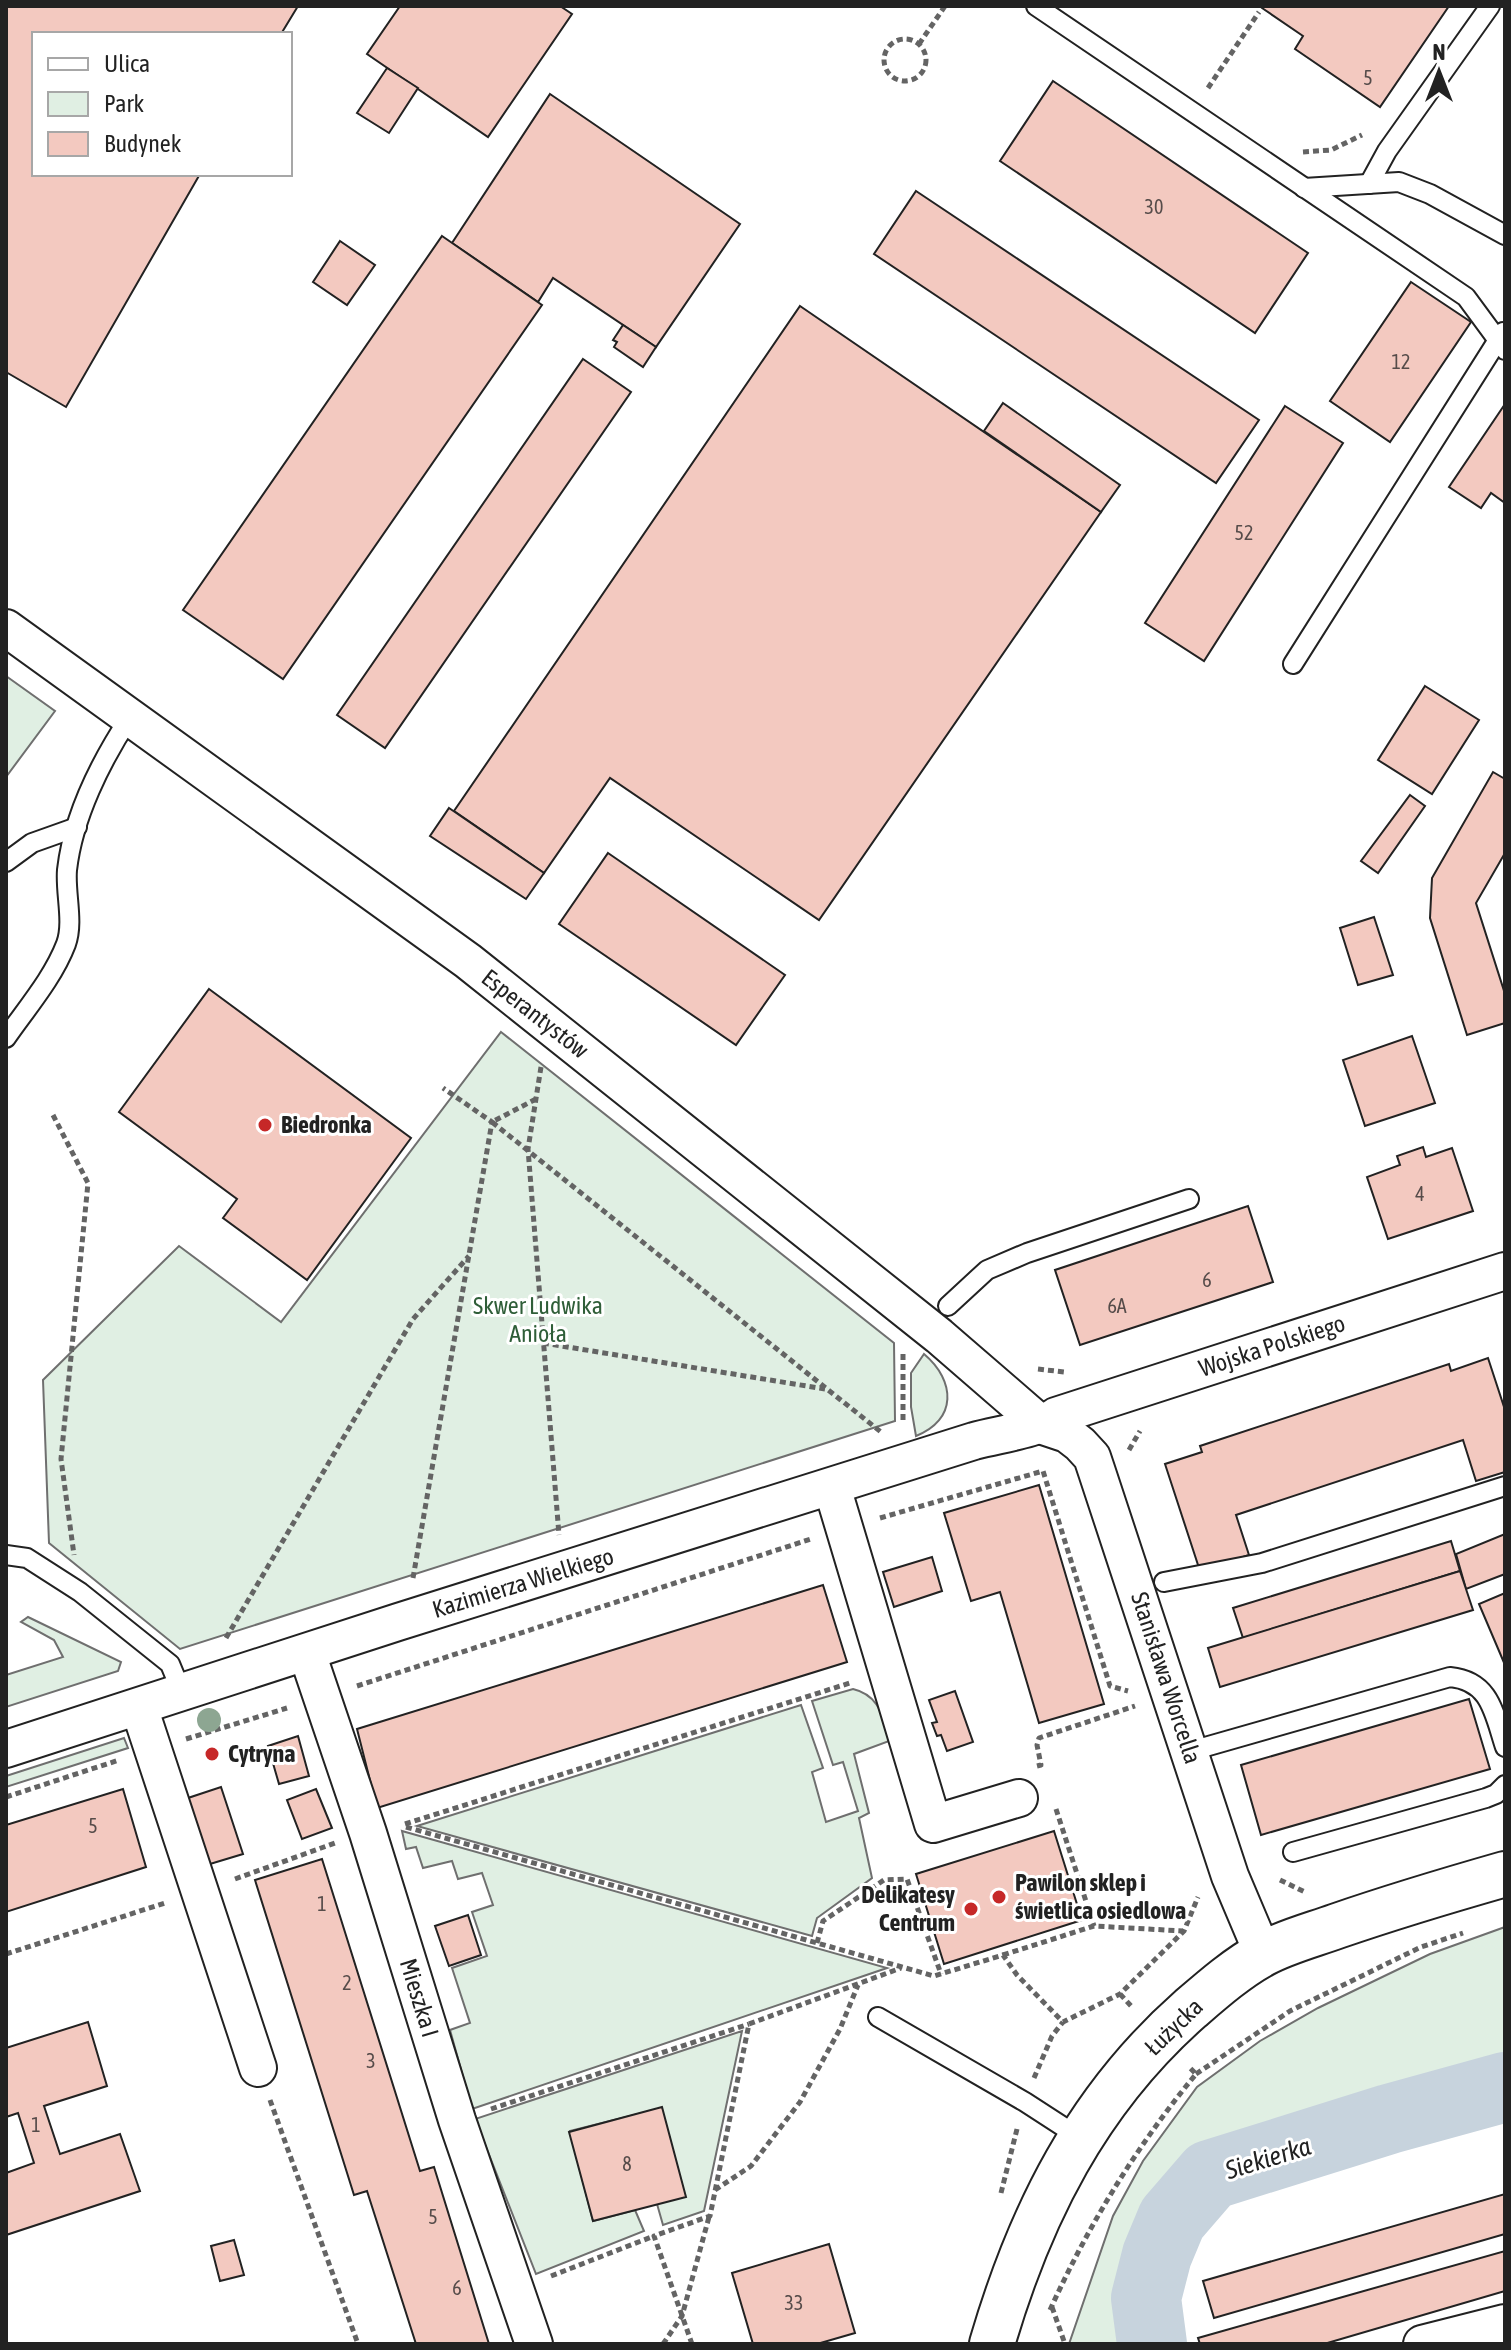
<svg xmlns="http://www.w3.org/2000/svg" width="1511" height="2350" viewBox="0 0 1511 2350" font-family="'Asap Condensed',sans-serif">
<style>
.green{fill:#e0efe3;stroke:#6f6f6f;stroke-width:2}
.lines{fill:none;stroke-linecap:round;stroke-linejoin:round}
.river{stroke:#c7d3dd;stroke-width:70}
.building{fill:#f3c9c0;stroke:#222;stroke-width:2}
.lane-casing{stroke:#222;stroke-width:22}
.street-casing{stroke:#222;stroke-width:40}
.secondary-casing{stroke:#222;stroke-width:48}
.path{stroke:#646464;stroke-width:5;stroke-dasharray:6 4;stroke-linecap:butt}
.lane{stroke:#fff;stroke-width:18}
.street{stroke:#fff;stroke-width:36}
.secondary{stroke:#fff;stroke-width:44}
.tree{fill:#8da692}
.poi-dot{fill:#c62828;stroke:#fff;stroke-width:3}
.labels{text-anchor:middle;stroke-width:6;stroke-linejoin:round;paint-order:stroke}
.number-label{font-size:20px;fill:#564c4a}
.street-label{font-size:24px;fill:#222;stroke:#fff}
.poi-label{font-size:24px;font-weight:bold;fill:#222;stroke:#fff;text-anchor:start}
.park-label{font-size:24px;fill:#2f5e38;stroke:#fff}
.water-label{font-size:26px;font-style:italic;fill:#222;stroke:#fff}
</style>
<rect width="100%" height="100%" fill="#fff"/>
<g class="green">
<path d="M 6,676 L 55,711 L 6,777 Z"/>
<path d="M 501,1032 L 894,1343 L 895,1421 L 180,1649 L 49,1543 L 43,1380 L 179,1246 L 281,1322 Z"/>
<path d="M 924,1354 C 956,1381 957,1420 916,1436 L 911,1407 L 911,1373 Z"/>
<path d="M 28,1617 L 121,1662 L 118,1671 L 6,1707 L 6,1675 L 63,1657 L 54,1640 L 21,1622 Z"/>
<path d="M 853,1689 C 879,1695 883,1717 892,1740 L 854,1754 L 869,1813 L 859,1818 L 872,1878 L 817,1918 L 812,1936 L 417,1826 L 801,1705 L 823,1768 L 812,1772 L 826,1822 L 858,1811 L 843,1762 L 833,1765 L 812,1701 Z"/>
<path d="M 124,1738 L 128,1748 L 6,1787 L 6,1776 Z"/>
<path d="M 402,1831 L 887,1968 L 472,2109 L 450,2030 L 470,2023 L 452,1968 L 487,1956 L 472,1912 L 493,1905 L 482,1873 L 458,1879 L 452,1861 L 423,1868 L 416,1847 L 406,1849 Z"/>
<path d="M 1505,1927 L 1505,2064 L 1336,2117 L 1260,2144 L 1195,2171 L 1152,2223 L 1129,2279 L 1122,2344 L 1069,2344 L 1113,2216 L 1143,2161 L 1197,2087 L 1260,2041 L 1318,2008 L 1430,1954 Z"/>
<path d="M 742,2031 L 704,2211 L 663,2225 L 657,2204 L 662,2108 L 570,2131 L 593,2221 L 635,2210 L 644,2231 L 536,2274 L 475,2119 Z"/>
</g>
<g class="lines">
<path class="river" d="M 1152,2344 L 1146,2298 L 1157,2255 L 1172,2219 L 1210,2175 L 1389,2119 L 1505,2087"/>
</g>
<g class="building">
<path d="M 6,6 L 298,6 L 281,34 L 34,34 L 34,174 L 200,174 L 66,407 L 6,372 Z"/>
<path d="M 400,6 L 560,6 L 572,14 L 488,137 L 367,54 Z"/>
<path d="M 1263,6 L 1449,6 L 1380,107 L 1295,49 L 1303,36 L 1262,8 Z"/>
<path d="M 387,68 L 418,88 L 389,133 L 357,113 Z"/>
<path d="M 1053,81 L 1308,253 L 1255,333 L 1000,161 Z"/>
<path d="M 550,94 L 740,224 L 656,347 L 553,278 L 538,302 L 452,243 Z"/>
<path d="M 916,191 L 1259,420 L 1216,483 L 874,254 Z"/>
<path d="M 442,236 L 542,305 L 283,679 L 183,610 Z"/>
<path d="M 340,241 L 375,265 L 347,305 L 313,282 Z"/>
<path d="M 1411,282 L 1471,322 L 1390,442 L 1330,401 Z"/>
<path d="M 800,306 L 1101,512 L 819,920 L 610,778 L 544,873 L 454,811 Z"/>
<path d="M 623,325 L 656,347 L 643,367 L 614,347 L 617,342 L 613,340 Z"/>
<path d="M 583,359 L 631,392 L 385,748 L 337,715 Z"/>
<path d="M 1003,403 L 1120,485 L 1101,512 L 984,431 Z"/>
<path d="M 1505,404 L 1505,503 L 1491,493 L 1481,508 L 1449,487 Z"/>
<path d="M 1285,406 L 1343,443 L 1204,661 L 1145,623 Z"/>
<path d="M 1425,686 L 1479,720 L 1432,794 L 1378,760 Z"/>
<path d="M 1493,772 L 1505,779 L 1505,853 L 1476,903 L 1505,994 L 1505,1023 L 1467,1035 L 1430,918 L 1432,878 Z"/>
<path d="M 1410,795 L 1425,806 L 1378,873 L 1361,861 Z"/>
<path d="M 449,808 L 544,873 L 526,899 L 430,836 Z"/>
<path d="M 608,853 L 785,975 L 736,1045 L 559,924 Z"/>
<path d="M 1374,917 L 1393,975 L 1358,985 L 1340,928 Z"/>
<path d="M 209,989 L 411,1138 L 307,1280 L 223,1218 L 237,1199 L 119,1112 Z"/>
<path d="M 1412,1036 L 1435,1103 L 1365,1126 L 1343,1060 Z"/>
<path d="M 1423,1147 L 1426,1157 L 1452,1148 L 1473,1211 L 1388,1239 L 1367,1177 L 1400,1165 L 1397,1156 Z"/>
<path d="M 1248,1206 L 1273,1282 L 1080,1345 L 1055,1270 Z"/>
<path d="M 1488,1358 L 1505,1410 L 1505,1472 L 1476,1481 L 1463,1440 L 1236,1515 L 1249,1555 L 1200,1571 L 1165,1464 L 1202,1452 L 1200,1446 L 1449,1364 L 1451,1371 Z"/>
<path d="M 1039,1485 L 1104,1704 L 1039,1723 L 1000,1592 L 971,1601 L 944,1513 Z"/>
<path d="M 1505,1534 L 1505,1574 L 1466,1589 L 1456,1554 Z"/>
<path d="M 1451,1541 L 1460,1571 L 1243,1638 L 1233,1608 Z"/>
<path d="M 932,1557 L 942,1591 L 894,1607 L 883,1572 Z"/>
<path d="M 1460,1571 L 1473,1610 L 1220,1687 L 1208,1648 Z"/>
<path d="M 823,1585 L 847,1662 L 377,1808 L 357,1729 Z"/>
<path d="M 1505,1593 L 1505,1665 L 1479,1604 Z"/>
<path d="M 955,1691 L 973,1742 L 947,1751 L 941,1735 L 937,1736 L 932,1723 L 937,1722 L 929,1700 Z"/>
<path d="M 1469,1699 L 1490,1769 L 1261,1835 L 1241,1765 Z"/>
<path d="M 298,1736 L 309,1776 L 279,1784 L 268,1746 Z"/>
<path d="M 221,1787 L 243,1854 L 210,1864 L 188,1798 Z"/>
<path d="M 123,1789 L 146,1867 L 6,1912 L 6,1825 Z"/>
<path d="M 316,1789 L 332,1828 L 302,1839 L 287,1800 Z"/>
<path d="M 1054,1831 L 1082,1920 L 944,1964 L 916,1874 Z"/>
<path d="M 322,1859 L 420,2171 L 434,2167 L 489,2344 L 416,2344 L 367,2191 L 354,2195 L 255,1880 Z"/>
<path d="M 468,1915 L 481,1955 L 449,1966 L 435,1926 Z"/>
<path d="M 88,2022 L 107,2086 L 44,2106 L 60,2154 L 120,2134 L 140,2191 L 6,2235 L 6,2173 L 34,2163 L 18,2113 L 6,2117 L 6,2048 Z"/>
<path d="M 662,2107 L 686,2197 L 593,2221 L 569,2132 Z"/>
<path d="M 1505,2194 L 1505,2234 L 1214,2318 L 1203,2281 Z"/>
<path d="M 234,2240 L 244,2275 L 220,2281 L 211,2246 Z"/>
<path d="M 829,2244 L 855,2333 L 817,2344 L 753,2344 L 732,2273 Z"/>
<path d="M 1505,2251 L 1505,2291 L 1324,2344 L 1200,2344 L 1198,2338 Z"/>
</g>
<g class="lines">
<defs>
<g id="lane">
<path d="M 1036,6 L 1466,297 L 1505,350"/>
<path d="M 1369,184 L 1387,151 L 1490,6"/>
<path d="M 1304,188 L 1399,182 L 1430,194 L 1505,235"/>
<path d="M 1293,664 L 1503,332"/>
<path d="M 6,862 L 32,843 L 77,827"/>
<path d="M 6,1038 C 26,1009 53,978 66,944 C 74,922 65,893 67,870 C 73,817 101,761 130,717"/>
<path d="M 948,1306 L 987,1270 L 1027,1253 L 1189,1199"/>
<path d="M 6,1555 L 27,1558 L 80,1592 L 170,1664 L 182,1693"/>
<path d="M 1164,1582 L 1262,1563 L 1505,1486"/>
<path d="M 1191,1751 L 1450,1677 C 1491,1681 1494,1714 1505,1747"/>
<path d="M 1293,1852 L 1486,1798 L 1496,1794 L 1505,1785"/>
<path d="M 878,2017 L 1025,2102 L 1079,2137"/>
</g>
<g id="street">
<path d="M 6,628 L 468,961 L 939,1336 L 1043,1426 L 1067,1434 L 1080,1444 L 1092,1457 L 1097,1472 L 1230,1876 L 1263,1954"/>
<path d="M 832,1487 L 933,1824 L 1019,1798"/>
<path d="M 307,1653 L 368,1833 L 457,2120 L 534,2344"/>
<path d="M 139,1707 L 258,2068"/>
<path d="M 6,1749 L 398,1622 L 974,1441 C 999,1434 1037,1430 1056,1416 L 1505,1271"/>
<path d="M 1422,2344 L 1505,2323"/>
</g>
<path id="secondary" d="M 992,2344 C 1030,2214 1087,2100 1190,2009 C 1212,1990 1237,1968 1263,1954 C 1285,1942 1312,1935 1337,1926 C 1392,1907 1449,1890 1505,1874"/>
</defs>
<use href="#lane" class="lane-casing"/>
<use href="#street" class="street-casing"/>
<use href="#secondary" class="secondary-casing"/>
<g class="path">
<circle cx="905" cy="60" r="21"/>
<path d="M 919,44 L 945,6"/>
<path d="M 1208,88 L 1259,12"/>
<path d="M 1303,152 L 1331,150 L 1362,135"/>
<path d="M 541,1067 L 528,1149 L 559,1535"/>
<path d="M 536,1099 L 492,1122 L 881,1432"/>
<path d="M 53,1115 L 88,1183 L 61,1459 L 74,1555"/>
<path d="M 543,1343 L 825,1389"/>
<path d="M 903,1354 L 903,1424"/>
<path d="M 1038,1369 L 1064,1372"/>
<path d="M 1129,1450 L 1140,1431"/>
<path d="M 880,1518 L 1043,1471 L 1110,1686 L 1128,1691"/>
<path d="M 413,1578 L 492,1122 L 443,1088"/>
<path d="M 226,1638 L 413,1319 L 469,1256"/>
<path d="M 357,1686 L 811,1539"/>
<path d="M 186,1739 L 287,1708"/>
<path d="M 1037,1766 L 1041,1765 L 1037,1745 L 1039,1738 L 1135,1706"/>
<path d="M 6,1797 L 119,1760"/>
<path d="M 1056,1809 L 1094,1926"/>
<path d="M 405,1824 L 853,1682"/>
<path d="M 406,1827 L 934,1976 L 1003,1955 L 1017,1975 L 1063,2022 L 1120,1994 L 1184,1931 L 1198,1897"/>
<path d="M 235,1879 L 335,1843"/>
<path d="M 1280,1880 L 1307,1893"/>
<path d="M 817,1943 L 823,1921 L 884,1880 L 907,1879 L 941,1974"/>
<path d="M 6,1954 L 165,1903"/>
<path d="M 1003,1955 L 1094,1926 L 1183,1931"/>
<path d="M 1120,1994 L 1133,2008"/>
<path d="M 1196,2074 L 1290,2011 L 1421,1947 L 1463,1933"/>
<path d="M 1034,2078 L 1052,2036 L 1063,2022"/>
<path d="M 270,2100 L 358,2344"/>
<path d="M 491,2109 L 749,2024"/>
<path d="M 715,2190 L 751,2166 L 800,2102 L 840,2029 L 858,1985"/>
<path d="M 1001,2193 L 1017,2129"/>
<path d="M 551,2276 L 654,2236"/>
<path d="M 1052,2307 L 1065,2344"/>
<path d="M 1050,2310 C 1089,2224 1136,2147 1196,2074 L 1188,2066"/>
<path d="M 663,2344 L 682,2316 L 709,2217"/>
<path d="M 692,2344 L 654,2236 L 710,2216 L 749,2024 L 901,1968"/>
</g>
<use href="#lane" class="lane"/>
<use href="#street" class="street"/>
<use href="#secondary" class="secondary"/>
</g>
<circle class="tree" cx="209" cy="1720" r="12"/>
<g class="poi-dot">
<circle cx="265" cy="1125" r="8"/>
<circle cx="212" cy="1754" r="8"/>
<circle cx="999" cy="1897" r="8"/>
<circle cx="971" cy="1909" r="8"/>
</g>
<g class="labels">
<g class="number-label">
<text x="1368" y="85">5</text>
<text x="1154" y="214">30</text>
<text x="1401" y="369">12</text>
<text x="1244" y="540">52</text>
<text x="1420" y="1201">4</text>
<text x="1207" y="1287">6</text>
<text x="1117" y="1313">6A</text>
<text x="93" y="1833">5</text>
<text x="322" y="1911">1</text>
<text x="347" y="1990">2</text>
<text x="371" y="2068">3</text>
<text x="36" y="2132">1</text>
<text x="627" y="2171">8</text>
<text x="433" y="2224">5</text>
<text x="457" y="2295">6</text>
<text x="794" y="2310">33</text>
</g>
<g class="street-label">
<text transform="translate(535 1014) rotate(38)" y="8">Esperantystów</text>
<text transform="translate(1272 1346) rotate(-18)" y="8">Wojska Polskiego</text>
<text transform="translate(523 1583) rotate(-17)" y="8">Kazimierza Wielkiego</text>
<text transform="translate(1166 1678) rotate(72)" y="8">Stanisława Worcella</text>
<text transform="translate(419 1998) rotate(73)" y="8">Mieszka I</text>
<text transform="translate(1174 2027) rotate(-44)" y="8">Łużycka</text>
</g>
<g class="poi-label">
<text x="281" y="1133">Biedronka</text>
<text x="228" y="1762">Cytryna</text>
<text x="1015" y="1891">Pawilon sklep i<tspan x="1015" dy="28">świetlica osiedlowa</tspan></text>
<text x="955" y="1903" text-anchor="end">Delikatesy<tspan x="955" dy="28">Centrum</tspan></text>
</g>
<g class="park-label">
<text x="538" y="1314">Skwer Ludwika<tspan x="538" dy="28">Anioła</tspan></text>
</g>
<g class="water-label">
<text transform="translate(1268 2158) rotate(-17)" y="9">Siekierka</text>
</g>
</g>
<rect width="1511" height="2350" fill="none" stroke="#222222" stroke-width="16"/>
<rect x="32" y="32" width="260" height="144" fill="#ffffff" stroke="#a7a7a7" stroke-width="2"/>
<rect x="48" y="58" width="40" height="12" fill="#ffffff" stroke="#a7a7a7" stroke-width="2"/>
<text x="104" y="72" font-size="24" fill="#222222">Ulica</text>
<rect x="48" y="92" width="40" height="24" fill="#e0efe3" stroke="#a7a7a7" stroke-width="2"/>
<text x="104" y="112" font-size="24" fill="#222222">Park</text>
<rect x="48" y="132" width="40" height="24" fill="#f3c9c0" stroke="#a7a7a7" stroke-width="2"/>
<text x="104" y="152" font-size="24" fill="#222222">Budynek</text>
<g transform="translate(1439 72)" stroke="#ffffff" stroke-width="6" paint-order="stroke">
<path d="M0-6L14 30L0 20L-14 30Z" fill="#222222"/>
<text y="-12" font-size="22" font-weight="bold" text-anchor="middle" fill="#222222">N</text>
</g>
</svg>
